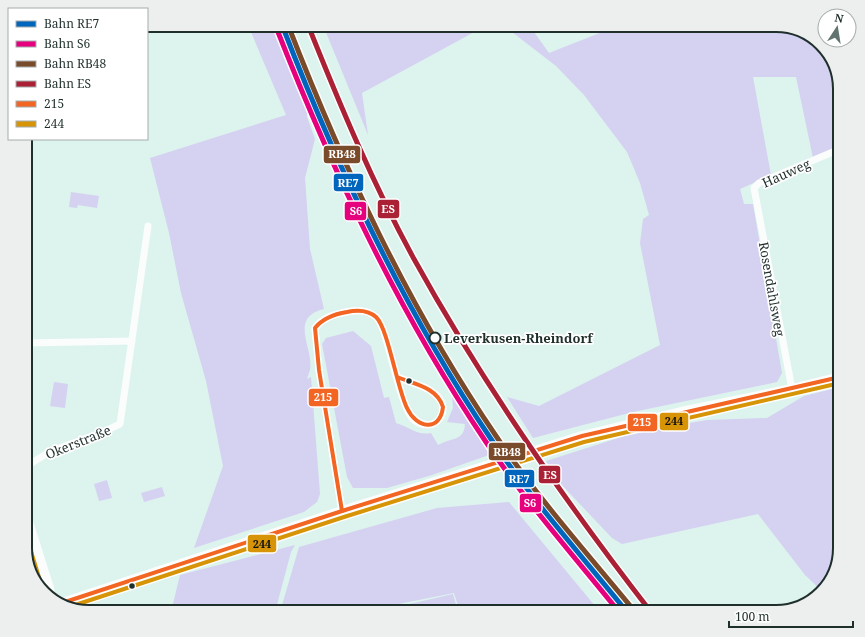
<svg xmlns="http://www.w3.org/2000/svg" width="865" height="637" viewBox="0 0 865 637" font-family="'Noto Serif',serif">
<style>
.green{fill:#d5d1f1}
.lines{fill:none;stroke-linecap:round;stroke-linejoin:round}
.street{stroke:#fafdfc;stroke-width:7}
.secondary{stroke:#fafdfc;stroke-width:10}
.bus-1-casing{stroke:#fff;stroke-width:7}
.bus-2-casing{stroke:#fff;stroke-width:7}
.bus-1{stroke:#f26522;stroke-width:4}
.bus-2{stroke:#d79407;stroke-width:4}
.rail-1-casing{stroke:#fff;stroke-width:8}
.rail-2-casing{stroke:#fff;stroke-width:8}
.rail-3-casing{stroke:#fff;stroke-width:8}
.rail-4-casing{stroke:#fff;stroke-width:8}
.rail-1{stroke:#0065bd;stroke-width:5}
.rail-2{stroke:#e6007e;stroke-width:5}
.rail-3{stroke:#7a4b2a;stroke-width:5}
.rail-4{stroke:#aa2135;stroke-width:5}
.stop-dot{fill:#fff;stroke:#1f2f2c;stroke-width:2}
.bus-dot{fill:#1f2f2c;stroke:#fff;stroke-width:1.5}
.labels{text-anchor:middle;stroke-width:3.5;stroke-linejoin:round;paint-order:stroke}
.street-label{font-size:13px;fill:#1f2f2c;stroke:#fff}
.stop-label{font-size:13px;font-weight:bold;fill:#1f2f2c;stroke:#fff;text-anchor:start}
.rim{fill:none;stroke:#1f2f2c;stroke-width:2}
.line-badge{stroke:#fff;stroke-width:1.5}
.badge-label{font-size:11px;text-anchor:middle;font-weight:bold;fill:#fff}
.pale-badge-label{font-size:11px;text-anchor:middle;font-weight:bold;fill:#111}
</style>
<rect width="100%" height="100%" fill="#ddf3ee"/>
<g class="green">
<path d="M 248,25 L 273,25 L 307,111 L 307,117 L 315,139 L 305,178 L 310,249 L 324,309 C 288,318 314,348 310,370 C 309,373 308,376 307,379 L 311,377 L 320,494 L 317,502 L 304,512 L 194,548 L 223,466 L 206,381 L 181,293 L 169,233 L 150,158 L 286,115 Z"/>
<path d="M 323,25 L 529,25 L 549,53 L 620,25 L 776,25 L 815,38 L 833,61 L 840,89 L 840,146 L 813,158 L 796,77 L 753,77 L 771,175 L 740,189 L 744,204 L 753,204 L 782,373 L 777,382 L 633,412 L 533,438 L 507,397 L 539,406 L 660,345 L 640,243 L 643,219 L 649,215 L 640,183 L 627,152 L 584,95 L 556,66 L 504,26 L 478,30 L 362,93 L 368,135 Z"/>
<path d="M 71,192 L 99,196 L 97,208 L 78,205 L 77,208 L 69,207 Z"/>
<path d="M 353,331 L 371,346 L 384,398 L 389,397 L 396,423 C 409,427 418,436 431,433 L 438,445 C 453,437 464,441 465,424 L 447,422 L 453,408 L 452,395 L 454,393 L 492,454 L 432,475 L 387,488 L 353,488 L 347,477 L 322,344 L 326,338 Z"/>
<path d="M 54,382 L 68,384 L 65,408 L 50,406 Z"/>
<path d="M 840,387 L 840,548 L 827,587 L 822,591 L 805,575 L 758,514 L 622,544 L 612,538 L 560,483 L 546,461 L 637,432 L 707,420 L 767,418 L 804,396 Z"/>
<path d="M 107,480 L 112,498 L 99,501 L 94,484 Z"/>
<path d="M 162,487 L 165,496 L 144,502 L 141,493 Z"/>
<path d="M 509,502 L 600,612 L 460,612 L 454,593 L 368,610 L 340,604 L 337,612 L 280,612 L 299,547 L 437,508 Z"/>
<path d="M 295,545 L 291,552 L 275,612 L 171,612 L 180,575 Z"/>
<path d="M 453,594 L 458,612 L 375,612 Z"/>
</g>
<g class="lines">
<g class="street">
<path d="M 25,343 L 132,341"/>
<path d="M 792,389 L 754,188 L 759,183 L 840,149"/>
<path d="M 25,467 L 51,451 L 101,433 L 120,424 L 148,226"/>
<path d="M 342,511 L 319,370 L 315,328 C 323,317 332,315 345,312 C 356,310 368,309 377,318 C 383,325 385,337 388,346 C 393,364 401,401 410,415 C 419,431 444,427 443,407 C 441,388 412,384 397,377"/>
</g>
<g class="secondary">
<path d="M 25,512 L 49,588 L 50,599"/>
<path d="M 25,543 L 39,585"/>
<path d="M 62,603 L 342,511 L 582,436 L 681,412 L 792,389 L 840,377"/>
</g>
<defs>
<g id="bus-1">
<path d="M 342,511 L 319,370 L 315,328 C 323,318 334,314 347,312 C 356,310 368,310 376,317 C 388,328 397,388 407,408 C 416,428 440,433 443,407 C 437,387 414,384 397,377"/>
<path d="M 62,603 L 342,511 L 582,436 L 840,377"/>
</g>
<g id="bus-2">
<path d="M 25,532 L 43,590"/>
<path d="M 72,606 L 344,517 L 584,442 L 840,383"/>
</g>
</defs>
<use href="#bus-1" class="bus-1-casing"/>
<use href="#bus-2" class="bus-2-casing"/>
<use href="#bus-1" class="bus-1"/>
<use href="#bus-2" class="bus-2"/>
<defs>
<path id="rail-1" d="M 282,25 C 338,170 404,310 491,439 C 532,500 581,555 627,612"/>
<path id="rail-2" d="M 276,27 C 333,172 399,313 486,442 C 526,502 574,556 619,612"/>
<path id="rail-3" d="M 288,25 C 344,169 409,308 496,436 C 537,497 586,552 632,608"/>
<path id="rail-4" d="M 308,25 C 340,105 373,184 414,259 C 483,384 564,500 651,612"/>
</defs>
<use href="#rail-1" class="rail-1-casing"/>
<use href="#rail-2" class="rail-2-casing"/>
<use href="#rail-3" class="rail-3-casing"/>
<use href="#rail-4" class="rail-4-casing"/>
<use href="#rail-1" class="rail-1"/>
<use href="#rail-2" class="rail-2"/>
<use href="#rail-3" class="rail-3"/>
<use href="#rail-4" class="rail-4"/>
</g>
<circle class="stop-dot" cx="435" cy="338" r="5.5"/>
<g class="bus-dot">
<circle cx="409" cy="381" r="3.5"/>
<circle cx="132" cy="586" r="3.5"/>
</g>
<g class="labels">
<g class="street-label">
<text transform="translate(786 173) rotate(-24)" y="5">Hauweg</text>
<text transform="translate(772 289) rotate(80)" y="5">Rosendahlsweg</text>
<text transform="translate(78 442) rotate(-22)" y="5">Okerstraße</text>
</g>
<g class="stop-label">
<text x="444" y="343">Leverkusen-Rheindorf</text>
</g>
</g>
<path d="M0 0H865V637H0ZM89 32H776A57 57 0 0 1 833 89V548A57 57 0 0 1 776 605H89A57 57 0 0 1 32 548V89A57 57 0 0 1 89 32Z" fill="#edeeee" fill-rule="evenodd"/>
<path class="rim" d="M89 32H776A57 57 0 0 1 833 89V548A57 57 0 0 1 776 605H89A57 57 0 0 1 32 548V89A57 57 0 0 1 89 32Z"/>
<g class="line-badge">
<rect x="323" y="145" width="38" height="19" rx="4" fill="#7a4b2a"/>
<rect x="333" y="173" width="31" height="19" rx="4" fill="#0065bd"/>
<rect x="377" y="199" width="23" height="20" rx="4" fill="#aa2135"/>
<rect x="344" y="201" width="23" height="20" rx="4" fill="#e6007e"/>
<rect x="308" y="388" width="31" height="19" rx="4" fill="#f26522"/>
<rect x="659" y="412" width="30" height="19" rx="4" fill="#d79407"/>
<rect x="627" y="413" width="31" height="19" rx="4" fill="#f26522"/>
<rect x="488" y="442" width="38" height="19" rx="4" fill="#7a4b2a"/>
<rect x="538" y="465" width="23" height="19" rx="4" fill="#aa2135"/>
<rect x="504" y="469" width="31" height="19" rx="4" fill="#0065bd"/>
<rect x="519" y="493" width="23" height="20" rx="4" fill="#e6007e"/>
<rect x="247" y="534" width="30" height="19" rx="4" fill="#d79407"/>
</g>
<g class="badge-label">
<text x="342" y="158">RB48</text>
<text x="348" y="187">RE7</text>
<text x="388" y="213">ES</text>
<text x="356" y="215">S6</text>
<text x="323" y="401">215</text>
<text x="642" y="426">215</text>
<text x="507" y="456">RB48</text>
<text x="550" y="479">ES</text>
<text x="519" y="483">RE7</text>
<text x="530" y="507">S6</text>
</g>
<g class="pale-badge-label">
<text x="674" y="425">244</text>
<text x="262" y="548">244</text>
</g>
<rect x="8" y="8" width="140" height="132" fill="#ffffff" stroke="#a5acab"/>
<rect x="16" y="21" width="20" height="6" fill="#0065bd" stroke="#a5acab"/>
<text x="44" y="28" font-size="12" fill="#1f2f2c">Bahn RE7</text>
<rect x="16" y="41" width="20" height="6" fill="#e6007e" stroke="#a5acab"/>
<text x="44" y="48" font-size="12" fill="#1f2f2c">Bahn S6</text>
<rect x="16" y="61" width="20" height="6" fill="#7a4b2a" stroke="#a5acab"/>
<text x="44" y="68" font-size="12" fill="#1f2f2c">Bahn RB48</text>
<rect x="16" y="81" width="20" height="6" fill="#aa2135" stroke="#a5acab"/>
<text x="44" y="88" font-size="12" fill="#1f2f2c">Bahn ES</text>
<rect x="16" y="101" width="20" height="6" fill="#f26522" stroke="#a5acab"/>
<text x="44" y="108" font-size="12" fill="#1f2f2c">215</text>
<rect x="16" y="121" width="20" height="6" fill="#d79407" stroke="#a5acab"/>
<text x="44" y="128" font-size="12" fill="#1f2f2c">244</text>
<g transform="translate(837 28) rotate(12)"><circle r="19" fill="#ffffff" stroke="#a5acab"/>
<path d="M0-3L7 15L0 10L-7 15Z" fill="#627470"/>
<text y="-6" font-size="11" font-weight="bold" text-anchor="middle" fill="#1f2f2c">N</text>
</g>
<path d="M729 621v6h124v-6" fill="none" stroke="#1f2f2c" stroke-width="2"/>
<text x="735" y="621" font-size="12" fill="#1f2f2c" stroke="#ffffff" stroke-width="3" paint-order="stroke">100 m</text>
</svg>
